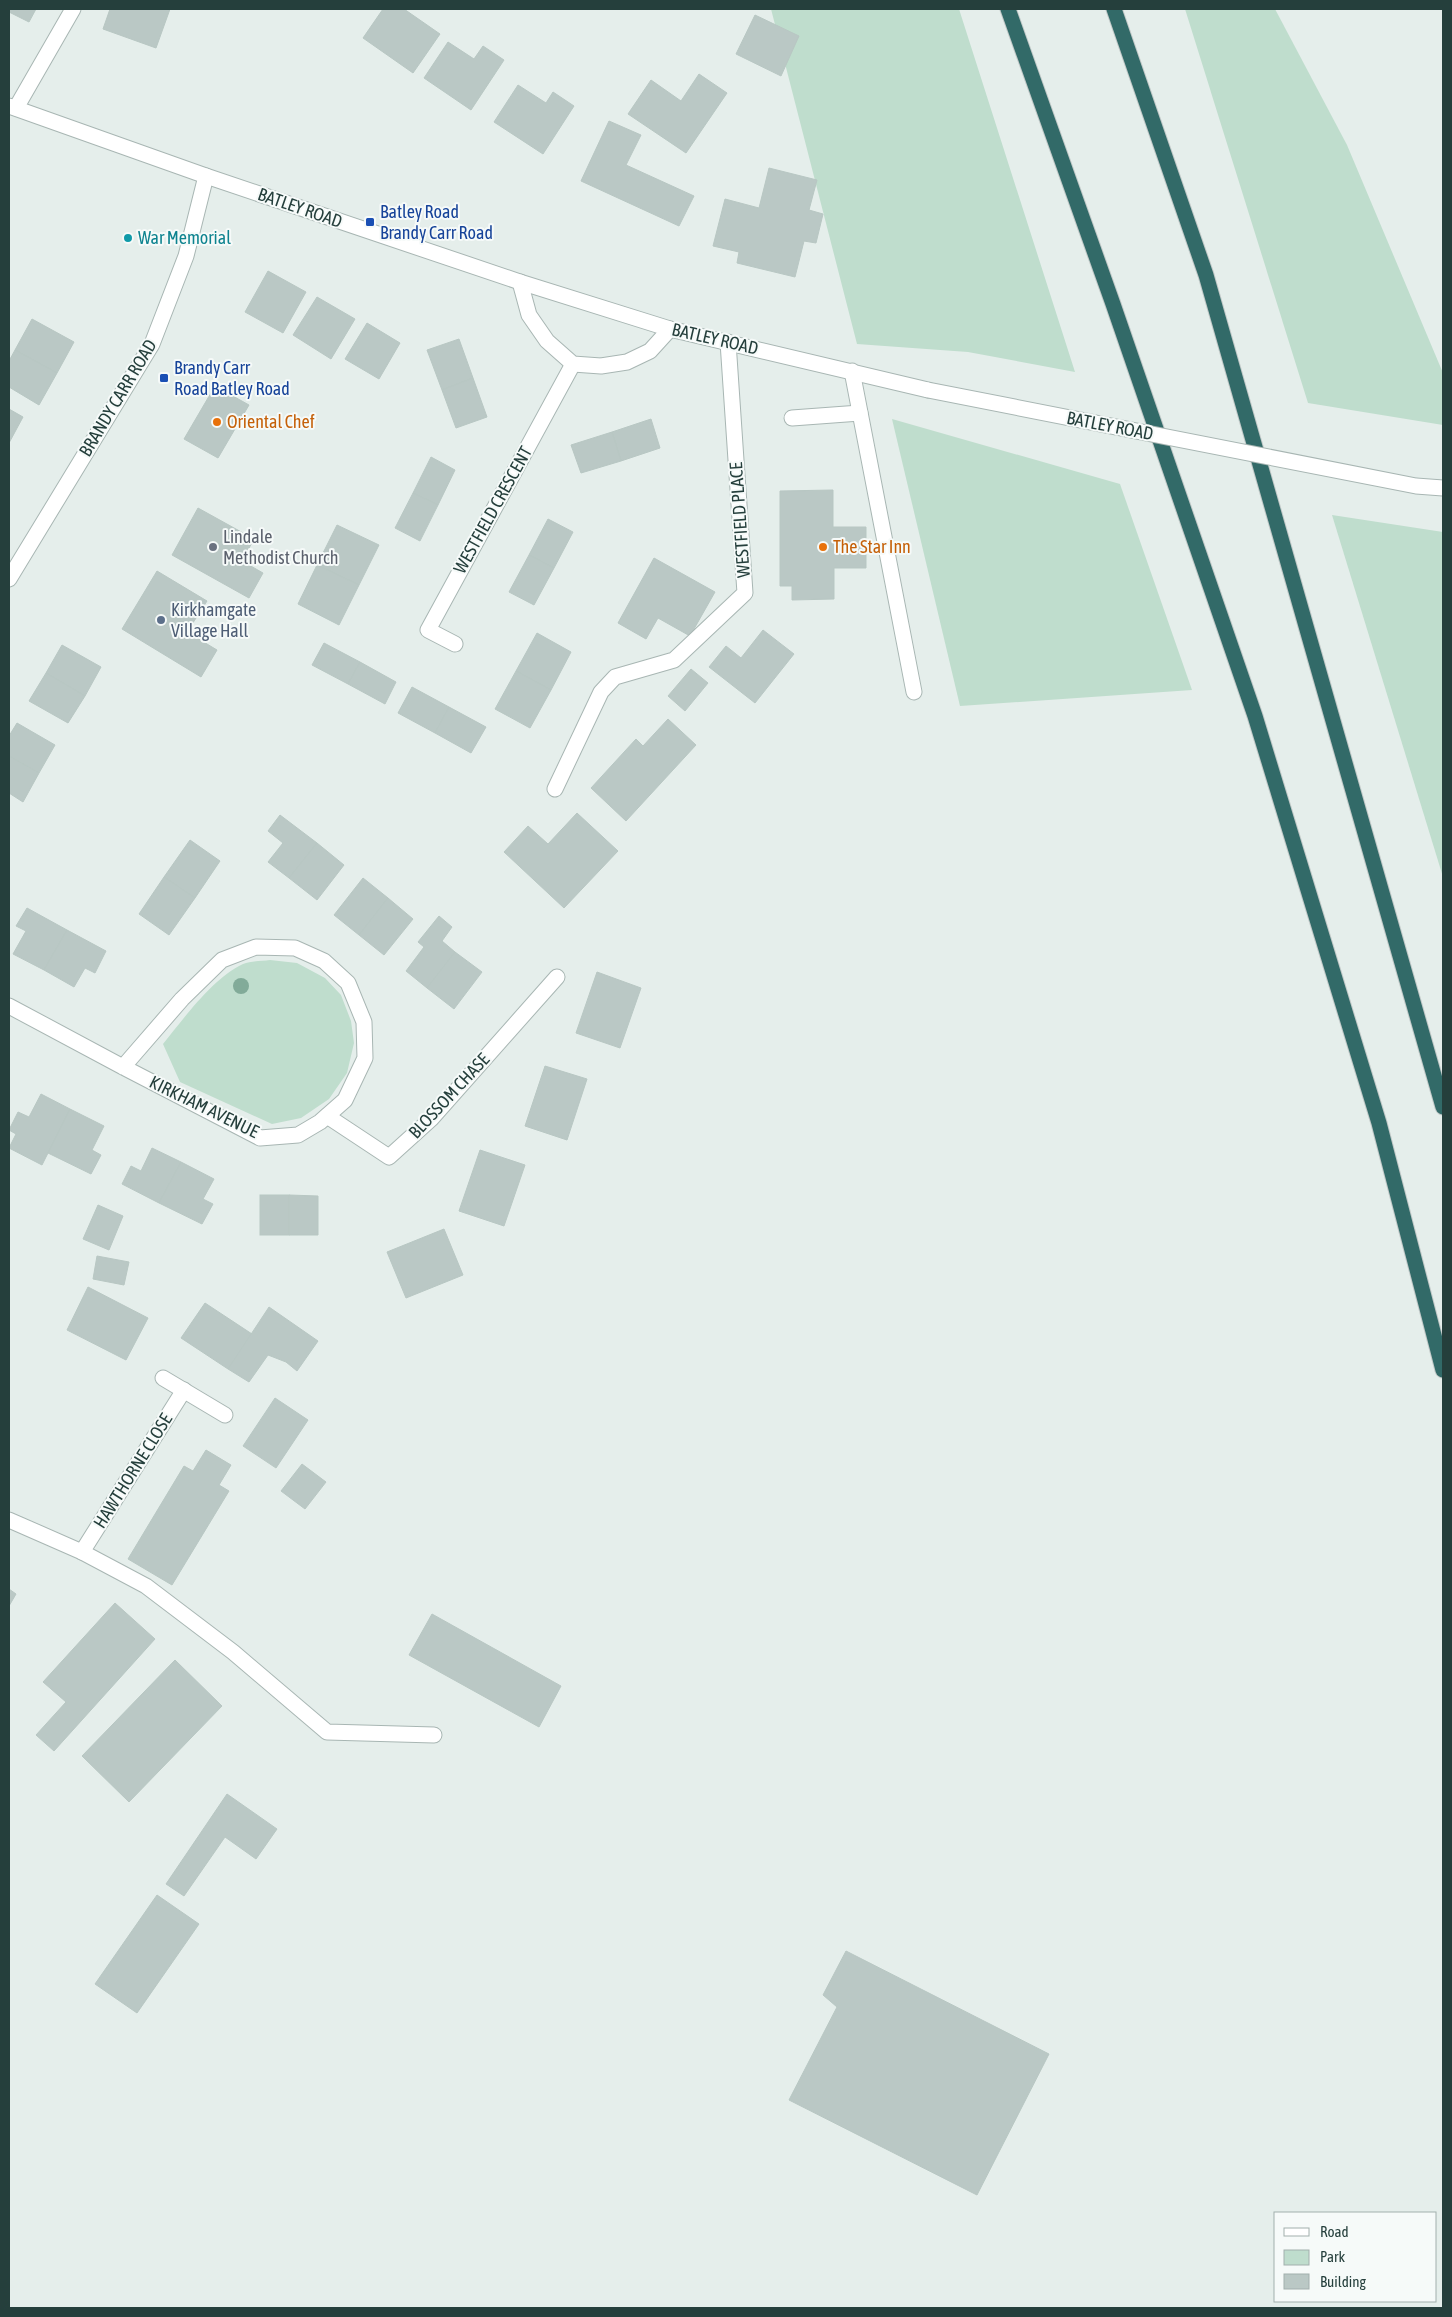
<svg xmlns="http://www.w3.org/2000/svg" width="1452" height="2317" viewBox="0 0 1452 2317" font-family="'Asap Condensed',sans-serif">
<style>
.green{fill:#bfddcd}
.building{fill:#bac8c5;stroke:#b8c7c3}
.lines{fill:none;stroke-linecap:round;stroke-linejoin:round}
.minor-casing{stroke:#a8b6b3;stroke-width:17}
.highway-casing{stroke:#c2c9c8;stroke-width:17}
.minor{stroke:#fff;stroke-width:15}
.highway{stroke:#326a68;stroke-width:15}
.minor-bridge-casing{stroke:#a8b6b3;stroke-width:17;stroke-linecap:butt}
.minor-bridge{stroke:#fff;stroke-width:15}
.tree{fill:#82ab99}
.transit-dot{fill:#1a4fb4;stroke:#f6faf9;stroke-width:2}
.culture-dot{fill:#0f9aa8;stroke:#f6faf9;stroke-width:2}
.food-dot{fill:#e8710a;stroke:#f6faf9;stroke-width:2}
.worship-dot{fill:#6b7280;stroke:#f6faf9;stroke-width:2}
.service-dot{fill:#5c6f8a;stroke:#f6faf9;stroke-width:2}
.labels{text-anchor:middle;stroke-width:4;stroke-linejoin:round;paint-order:stroke}
.street-label{font-size:18px;fill:#253f3c;stroke:#f6faf9}
.transit-label{font-size:18px;fill:#164399;stroke:#f6faf9;text-anchor:start}
.culture-label{font-size:18px;fill:#0d838f;stroke:#f6faf9;text-anchor:start}
.food-label{font-size:18px;fill:#c56008;stroke:#f6faf9;text-anchor:start}
.worship-label{font-size:18px;fill:#5b616d;stroke:#f6faf9;text-anchor:start}
.service-label{font-size:18px;fill:#4e5e75;stroke:#f6faf9;text-anchor:start}
</style>
<rect width="100%" height="100%" fill="#e5eeeb"/>
<g class="green">
<path d="M 771,9 L 959,9 L 1075,372 L 968,352 L 857,344 Z"/>
<path d="M 1185,9 L 1275,9 L 1347,145 L 1443,373 L 1443,425 L 1308,403 Z"/>
<path d="M 892,419 L 1120,484 L 1192,690 L 960,706 Z"/>
<path d="M 1332,515 L 1443,532 L 1443,877 Z"/>
<path d="M 270,960 L 297,963 L 325,978 L 341,995 L 351,1021 L 354,1043 L 347,1073 L 329,1099 L 301,1118 L 272,1124 L 180,1082 L 163,1044 C 184,1018 213,978 243,964 C 251,961 262,961 270,960 Z"/>
</g>
<g class="building">
<path d="M 9,9 L 36,9 L 29,22 L 9,12 Z"/>
<path d="M 110,9 L 170,9 L 156,48 L 103,29 Z"/>
<path d="M 383,9 L 404,9 L 440,34 L 413,73 L 363,38 Z"/>
<path d="M 755,15 L 799,36 L 781,76 L 736,54 Z"/>
<path d="M 448,42 L 474,59 L 483,46 L 504,60 L 471,110 L 424,78 Z"/>
<path d="M 699,74 L 727,93 L 686,153 L 628,114 L 651,80 L 681,101 Z"/>
<path d="M 518,85 L 546,103 L 553,92 L 574,106 L 543,154 L 494,122 Z"/>
<path d="M 609,121 L 641,135 L 626,165 L 694,196 L 679,226 L 581,181 Z"/>
<path d="M 769,168 L 817,180 L 809,210 L 823,214 L 816,243 L 804,241 L 795,277 L 737,263 L 739,252 L 713,246 L 725,199 L 759,208 Z"/>
<path d="M 268,271 L 306,292 L 283,333 L 245,312 Z"/>
<path d="M 317,297 L 355,319 L 331,359 L 293,335 Z"/>
<path d="M 32,319 L 74,342 L 57,373 L 15,350 Z"/>
<path d="M 367,323 L 400,343 L 379,379 L 345,359 Z"/>
<path d="M 459,339 L 473,378 L 442,390 L 427,350 Z"/>
<path d="M 15,350 L 57,373 L 39,405 L 9,387 L 9,361 Z"/>
<path d="M 473,378 L 487,417 L 456,428 L 442,390 Z"/>
<path d="M 215,386 L 249,405 L 218,458 L 184,439 Z"/>
<path d="M 9,409 L 23,417 L 9,443 Z"/>
<path d="M 651,419 L 660,448 L 621,461 L 612,432 Z"/>
<path d="M 612,432 L 621,461 L 581,473 L 571,445 Z"/>
<path d="M 431,457 L 455,470 L 438,505 L 413,493 Z"/>
<path d="M 833,490 L 833,527 L 866,527 L 866,568 L 834,568 L 834,599 L 792,600 L 792,586 L 780,586 L 780,491 Z"/>
<path d="M 413,493 L 438,505 L 420,541 L 395,528 Z"/>
<path d="M 198,508 L 254,539 L 242,561 L 263,573 L 249,598 L 172,555 Z"/>
<path d="M 548,519 L 573,532 L 554,568 L 529,555 Z"/>
<path d="M 337,525 L 379,545 L 359,585 L 317,565 Z"/>
<path d="M 529,555 L 554,568 L 534,605 L 509,592 Z"/>
<path d="M 654,558 L 715,592 L 690,636 L 658,618 L 646,639 L 618,623 Z"/>
<path d="M 317,565 L 359,585 L 339,625 L 298,604 Z"/>
<path d="M 157,571 L 207,601 L 187,632 L 217,650 L 201,677 L 122,629 Z"/>
<path d="M 763,630 L 794,654 L 755,703 L 709,667 L 726,646 L 741,658 Z"/>
<path d="M 537,633 L 571,652 L 551,690 L 516,671 Z"/>
<path d="M 324,643 L 360,662 L 348,684 L 312,665 Z"/>
<path d="M 62,645 L 101,667 L 85,696 L 46,673 Z"/>
<path d="M 360,662 L 396,682 L 385,704 L 348,684 Z"/>
<path d="M 691,669 L 708,683 L 685,711 L 668,696 Z"/>
<path d="M 516,671 L 551,690 L 530,728 L 495,709 Z"/>
<path d="M 46,673 L 85,696 L 68,723 L 29,701 Z"/>
<path d="M 412,687 L 449,707 L 435,733 L 398,713 Z"/>
<path d="M 449,707 L 486,727 L 471,753 L 435,733 Z"/>
<path d="M 668,719 L 696,745 L 626,821 L 591,788 L 636,739 L 643,746 Z"/>
<path d="M 17,723 L 55,745 L 39,773 L 9,756 L 9,736 Z"/>
<path d="M 9,756 L 39,773 L 23,802 L 9,793 Z"/>
<path d="M 577,813 L 618,851 L 564,908 L 504,852 L 528,826 L 548,844 Z"/>
<path d="M 280,815 L 317,843 L 289,878 L 268,862 L 283,843 L 268,831 Z"/>
<path d="M 190,840 L 220,861 L 195,898 L 164,877 Z"/>
<path d="M 317,843 L 344,865 L 317,900 L 289,878 Z"/>
<path d="M 164,877 L 195,898 L 169,935 L 139,914 Z"/>
<path d="M 363,878 L 388,898 L 359,935 L 334,915 Z"/>
<path d="M 388,898 L 413,919 L 384,955 L 359,935 Z"/>
<path d="M 27,908 L 67,930 L 44,970 L 13,954 L 26,931 L 16,926 Z"/>
<path d="M 439,916 L 452,927 L 442,941 L 455,952 L 427,988 L 406,971 L 424,947 L 418,942 Z"/>
<path d="M 67,930 L 106,951 L 95,973 L 85,968 L 74,987 L 44,970 Z"/>
<path d="M 455,952 L 482,972 L 454,1009 L 427,988 Z"/>
<path d="M 597,972 L 641,988 L 620,1048 L 576,1033 Z"/>
<path d="M 545,1066 L 587,1079 L 567,1140 L 525,1126 Z"/>
<path d="M 41,1094 L 70,1109 L 42,1165 L 9,1148 L 16,1134 L 9,1130 L 18,1112 L 29,1117 Z"/>
<path d="M 70,1109 L 104,1126 L 92,1150 L 101,1155 L 91,1174 L 48,1153 Z"/>
<path d="M 152,1148 L 181,1162 L 159,1203 L 122,1184 L 131,1166 L 141,1171 Z"/>
<path d="M 480,1150 L 525,1165 L 504,1226 L 459,1211 Z"/>
<path d="M 181,1162 L 214,1179 L 203,1199 L 213,1204 L 202,1224 L 159,1203 Z"/>
<rect x="260" y="1195" width="29" height="40"/>
<path d="M 289,1195 L 318,1196 L 318,1235 L 289,1235 Z"/>
<path d="M 98,1205 L 123,1216 L 109,1250 L 83,1239 Z"/>
<path d="M 444,1229 L 463,1275 L 406,1298 L 387,1252 Z"/>
<path d="M 97,1256 L 129,1262 L 124,1285 L 93,1279 Z"/>
<path d="M 88,1287 L 148,1318 L 126,1360 L 67,1330 Z"/>
<path d="M 205,1303 L 252,1334 L 228,1369 L 181,1338 Z"/>
<path d="M 269,1307 L 318,1341 L 297,1371 L 286,1362 L 268,1355 L 249,1382 L 228,1369 Z"/>
<path d="M 275,1398 L 308,1420 L 276,1468 L 243,1446 Z"/>
<path d="M 206,1450 L 231,1465 L 219,1485 L 229,1491 L 172,1585 L 128,1559 L 184,1466 L 193,1471 Z"/>
<path d="M 302,1464 L 326,1482 L 305,1509 L 281,1491 Z"/>
<path d="M 9,1589 L 16,1594 L 9,1606 Z"/>
<path d="M 115,1603 L 155,1639 L 54,1751 L 36,1735 L 66,1702 L 43,1682 Z"/>
<path d="M 432,1614 L 561,1686 L 539,1727 L 409,1655 Z"/>
<path d="M 175,1660 L 222,1706 L 129,1802 L 82,1756 Z"/>
<path d="M 227,1794 L 277,1829 L 256,1859 L 225,1837 L 184,1896 L 166,1884 Z"/>
<path d="M 157,1895 L 199,1924 L 137,2013 L 95,1984 Z"/>
<path d="M 846,1951 L 1049,2054 L 977,2195 L 789,2100 L 837,2007 L 823,1995 Z"/>
</g>
<g class="lines">
<defs>
<g id="minor">
<path d="M 9,106 L 206,176 L 520,282 L 670,329 L 928,390"/>
<path d="M 16,108 L 73,9"/>
<path d="M 520,282 L 529,315 L 547,341 L 573,364 L 601,366 L 627,362 L 650,351 L 670,329"/>
<path d="M 852,371 L 914,692"/>
<path d="M 792,418 L 860,413"/>
<path d="M 9,579 L 152,344 L 186,256 L 206,176"/>
<path d="M 455,644 L 428,630 L 573,364"/>
<path d="M 555,789 L 601,692 L 615,677 L 674,660 L 745,593 L 728,342"/>
<path d="M 9,1006 L 123,1067 L 260,1138 L 298,1135 L 320,1122 L 345,1100 L 365,1058 L 364,1022 L 348,983 L 324,961 L 295,948 L 256,947 L 222,960 L 182,999 L 123,1067"/>
<path d="M 327,1116 L 389,1157 L 431,1119 L 557,977"/>
<path d="M 163,1378 L 225,1415"/>
<path d="M 9,1520 L 82,1552 L 146,1586 L 233,1652 L 327,1732 L 434,1735"/>
<path d="M 82,1552 L 184,1390"/>
</g>
<g id="highway">
<path d="M 1008,9 L 1113,304 L 1255,716 L 1379,1123 L 1443,1370"/>
<path d="M 1114,9 L 1206,275 L 1443,1107"/>
</g>
</defs>
<use href="#minor" class="minor-casing"/>
<use href="#highway" class="highway-casing"/>
<use href="#minor" class="minor"/>
<use href="#highway" class="highway"/>
<defs>
<path id="minor-bridge" d="M 928,390 L 1416,486 L 1443,488"/>
</defs>
<use href="#minor-bridge" class="minor-bridge-casing"/>
<use href="#minor-bridge" class="minor-bridge"/>
</g>
<circle class="tree" cx="241" cy="986" r="8"/>
<g class="transit-dot">
<rect x="365" y="217" width="10" height="10" rx="2.5"/>
<rect x="159" y="373" width="10" height="10" rx="2.5"/>
</g>
<circle class="culture-dot" cx="128" cy="238" r="5"/>
<g class="food-dot">
<circle cx="217" cy="422" r="5"/>
<circle cx="823" cy="547" r="5"/>
</g>
<circle class="worship-dot" cx="213" cy="547" r="5"/>
<circle class="service-dot" cx="161" cy="620" r="5"/>
<g class="labels">
<g class="street-label">
<text transform="translate(300 208) rotate(19)" y="6">BATLEY ROAD</text>
<text transform="translate(715 339) rotate(13)" y="6">BATLEY ROAD</text>
<text transform="translate(118 398) rotate(-59)" y="6">BRANDY CARR ROAD</text>
<text transform="translate(1110 426) rotate(11)" y="6">BATLEY ROAD</text>
<text transform="translate(493 510) rotate(-61)" y="6">WESTFIELD CRESCENT</text>
<text transform="translate(740 520) rotate(-94)" y="6">WESTFIELD PLACE</text>
<text transform="translate(449 1096) rotate(-47)" y="6">BLOSSOM CHASE</text>
<text transform="translate(204 1107) rotate(26)" y="6">KIRKHAM AVENUE</text>
<text transform="translate(133 1471) rotate(-58)" y="6">HAWTHORNE CLOSE</text>
</g>
<g class="transit-label">
<text x="380" y="218">Batley Road<tspan x="380" dy="21">Brandy Carr Road</tspan></text>
<text x="174" y="374">Brandy Carr<tspan x="174" dy="21">Road Batley Road</tspan></text>
</g>
<g class="culture-label">
<text x="138" y="244">War Memorial</text>
</g>
<g class="food-label">
<text x="227" y="428">Oriental Chef</text>
<text x="833" y="553">The Star Inn</text>
</g>
<g class="worship-label">
<text x="223" y="543">Lindale<tspan x="223" dy="21">Methodist Church</tspan></text>
</g>
<g class="service-label">
<text x="171" y="616">Kirkhamgate<tspan x="171" dy="21">Village Hall</tspan></text>
</g>
</g>
<rect width="1452" height="2317" fill="none" stroke="#253f3c" stroke-width="20"/>
<rect x="1274" y="2212" width="162" height="90" fill="#f6faf9" stroke="#a2afad"/>
<rect x="1284" y="2228" width="25" height="8" fill="#ffffff" stroke="#a2afad"/>
<text x="1320" y="2237" font-size="15" fill="#253f3c">Road</text>
<rect x="1284" y="2250" width="25" height="15" fill="#bfddcd" stroke="#a2afad"/>
<text x="1320" y="2262" font-size="15" fill="#253f3c">Park</text>
<rect x="1284" y="2274" width="25" height="15" fill="#bac8c5" stroke="#a2afad"/>
<text x="1320" y="2287" font-size="15" fill="#253f3c">Building</text>
</svg>
